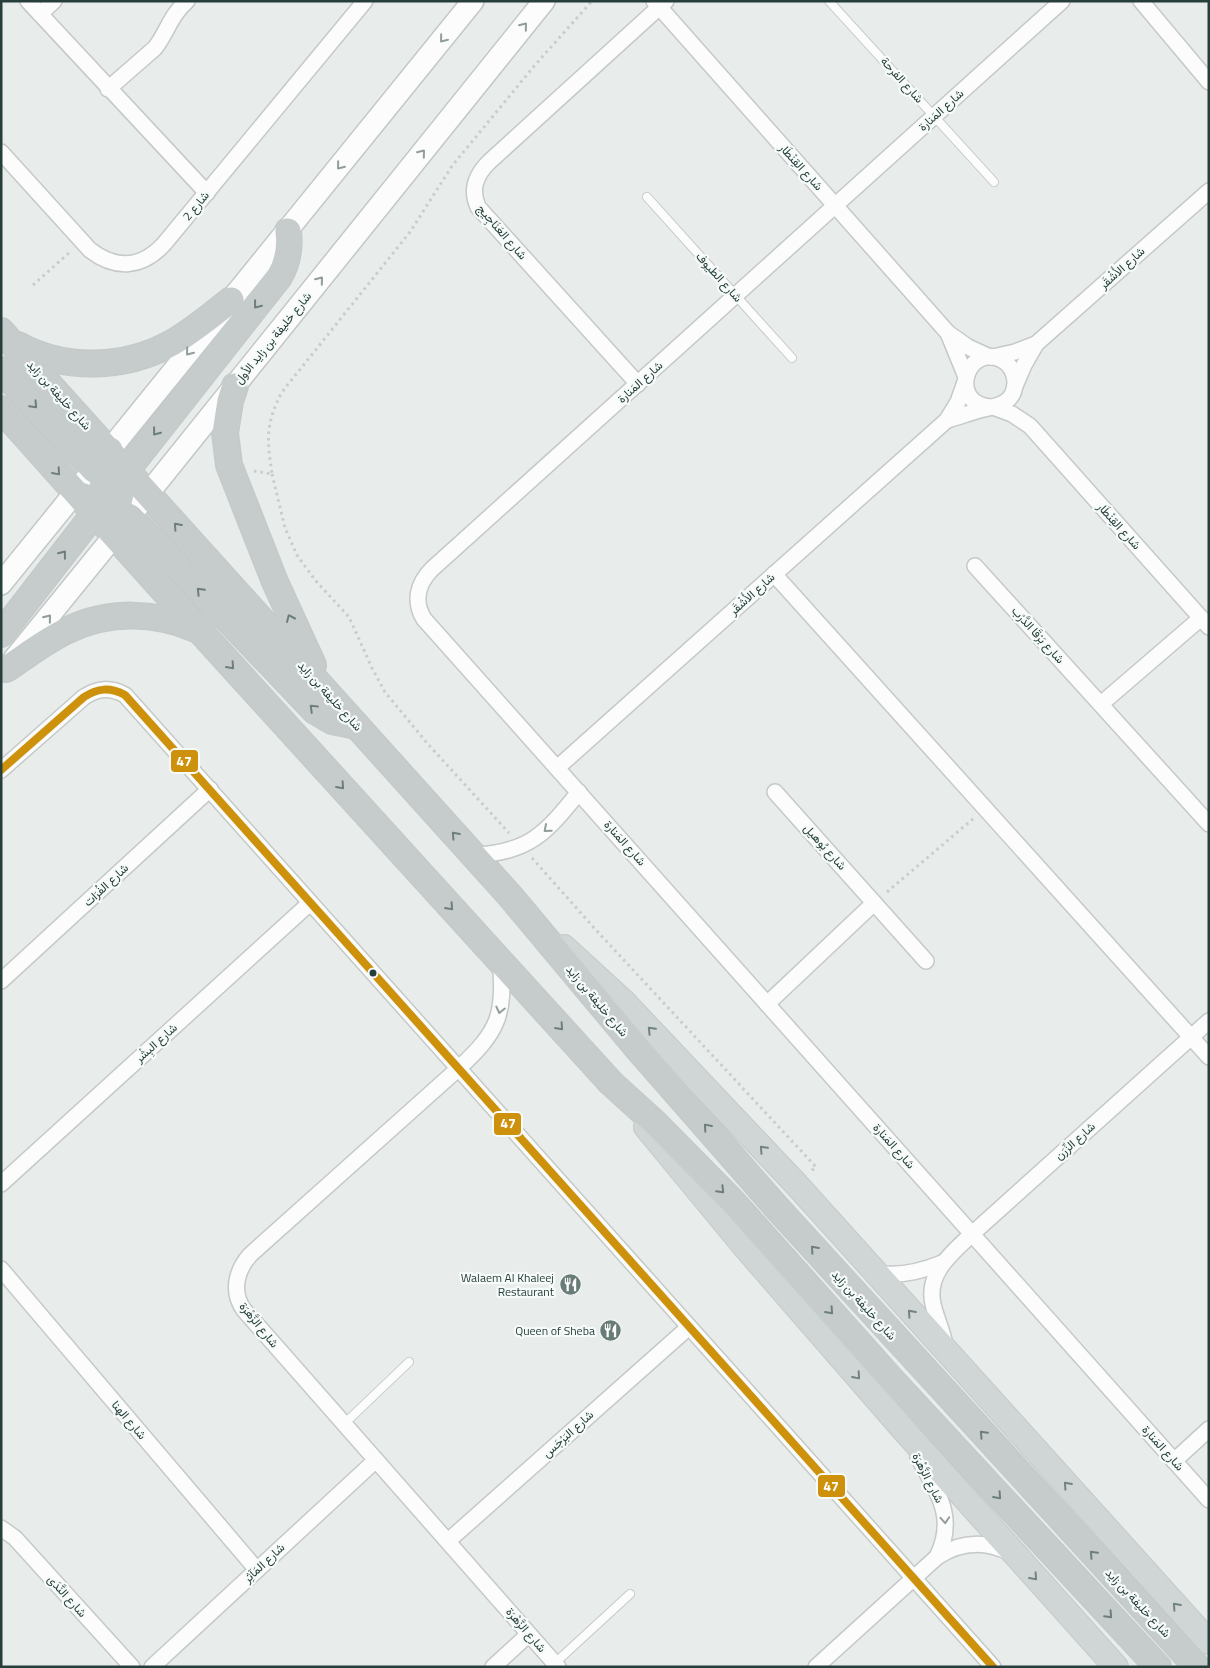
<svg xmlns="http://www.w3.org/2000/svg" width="1210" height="1668" viewBox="0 0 1210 1668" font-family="'Titillium Web',Vazirmatn,sans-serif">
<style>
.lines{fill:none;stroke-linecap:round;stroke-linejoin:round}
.service-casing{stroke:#c5c9c8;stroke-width:10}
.minor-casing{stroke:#c5c9c8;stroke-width:18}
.secondary-casing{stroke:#c2c8c6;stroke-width:24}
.primary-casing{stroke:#c3cac9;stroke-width:26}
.trunk-casing{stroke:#c3cac9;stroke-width:28}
.path{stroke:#c6cecd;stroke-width:3;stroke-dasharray:2.5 4;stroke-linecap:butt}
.service{stroke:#fcfcfc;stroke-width:8}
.minor{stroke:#fcfcfc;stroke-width:15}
.secondary{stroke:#fcfcfc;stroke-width:21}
.primary{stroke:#d0d6d6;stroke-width:24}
.trunk{stroke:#c6cccc;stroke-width:25}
.bus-1-casing{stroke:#f6faf9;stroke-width:11}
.bus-1{stroke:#cd910c;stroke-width:8}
.oneway{stroke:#919e9c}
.oneway2{stroke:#6e7e7c}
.oneway3{stroke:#728381}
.bus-dot{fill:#263f3b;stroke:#f6faf9;stroke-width:2}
.labels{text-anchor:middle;stroke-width:4.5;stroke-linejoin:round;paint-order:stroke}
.street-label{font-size:12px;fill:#263f3b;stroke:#f6faf9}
.poi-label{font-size:12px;fill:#263f3b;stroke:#f6faf9;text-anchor:end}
.line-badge{stroke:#f6faf9;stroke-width:2}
.badge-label{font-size:14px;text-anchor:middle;font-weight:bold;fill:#fff}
</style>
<rect width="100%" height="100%" fill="#e8ecea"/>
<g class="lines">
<defs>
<g id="service">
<path d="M 829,1 L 994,182"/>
<path d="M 647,197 L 792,358"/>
<path d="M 344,1424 L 409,1362"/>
<path d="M 555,1663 L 630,1594"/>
</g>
<g id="minor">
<path d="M 28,1 L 207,193"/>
<path d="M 654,1 L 948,333 L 968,347 L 990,357"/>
<path d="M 1062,1 L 432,569 C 418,583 413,601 424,619 L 1209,1500"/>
<path d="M 1141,1 L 1209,82"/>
<path d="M 40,14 L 54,1"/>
<path d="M 108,89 L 155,48 C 168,31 170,16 187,1"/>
<path d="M 1,152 L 90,250 C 116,270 142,268 164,244 L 365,1"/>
<path d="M 948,333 L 966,377"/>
<path d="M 993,357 L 1015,352 L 1036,344"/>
<path d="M 638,384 L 478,207 C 470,189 476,175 489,162 L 666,1"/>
<path d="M 1015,386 L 1024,365 L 1036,344 L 1209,191"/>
<path d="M 993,407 L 1012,414 L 1030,426 L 1209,627"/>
<path d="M 947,420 C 958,417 969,413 980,410 C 997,406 1015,404 1015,382 C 1015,373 1010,364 1002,360 C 967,342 947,404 991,407"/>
<path d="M 975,566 L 1209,824"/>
<path d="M 774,574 L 1209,1057"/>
<path d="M 1101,704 L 1201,618"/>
<path d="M 557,768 L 947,420 L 958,402 L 965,382"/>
<path d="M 1,770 L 84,697 C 98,688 110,687 125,695 L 993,1667"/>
<path d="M 775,792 L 926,961"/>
<path d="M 474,855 C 529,853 546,833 579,792"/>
<path d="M 500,961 C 506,1014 498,1032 459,1068 L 250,1255 C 236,1271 231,1292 244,1310 L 558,1667"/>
<path d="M 1,981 L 210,789"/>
<path d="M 767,1004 L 874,903"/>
<path d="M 1,1184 L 310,903"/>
<path d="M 1,1269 L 257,1570"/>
<path d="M 875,1273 C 898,1277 920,1272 942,1263"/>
<path d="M 945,1345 C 943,1331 936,1318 933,1304 C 926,1273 952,1253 972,1234 L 1209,1021"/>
<path d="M 918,1457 C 937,1492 957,1517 937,1557"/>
<path d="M 1174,1461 L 1209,1429"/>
<path d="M 1,1528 L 15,1538 L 132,1667"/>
<path d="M 448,1541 L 689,1327"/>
<path d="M 152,1667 L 376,1460"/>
<path d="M 493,1667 L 529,1634"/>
<path d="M 816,1667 L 937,1557 C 960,1542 985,1540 1010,1553"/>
</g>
<g id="secondary">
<path d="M 1,584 L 473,1"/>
<path d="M 14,659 L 114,536 L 544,1"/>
</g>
<g id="primary">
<path d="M 564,947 L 623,1001 L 796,1184 L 1209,1642"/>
<path d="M 646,1127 L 745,1247 L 903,1429 L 1116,1667"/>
</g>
<g id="trunk">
<path d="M 1,331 L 511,897 L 638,1049 L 778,1209 L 1197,1667"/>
<path d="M 18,345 C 65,371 125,369 172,343 C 193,331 212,315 231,300"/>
<path d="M 1,370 L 94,470 L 117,481"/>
<path d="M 235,386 L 230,401 L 225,433 L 229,465 L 275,582 L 313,665"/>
<path d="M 1,409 L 199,630 L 611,1083 L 654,1122 L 733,1202 L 891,1379 L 1158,1667"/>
<path d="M 81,495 L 99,501 L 130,517 L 315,711 L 332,721 L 357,726"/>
<path d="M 115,524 L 117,510 L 127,470 L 279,277 C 288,262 290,248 288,231"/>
<path d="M 1,634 L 94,514 L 99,501 L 110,450"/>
<path d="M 6,669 C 26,656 46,640 68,630 C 110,610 155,612 196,629"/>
</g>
</defs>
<use href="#service" class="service-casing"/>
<use href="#minor" class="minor-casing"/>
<use href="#secondary" class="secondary-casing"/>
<use href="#primary" class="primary-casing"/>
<use href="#trunk" class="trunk-casing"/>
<g class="path">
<path d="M 33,285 L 70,252"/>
<path d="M 254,471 L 272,474 C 267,440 265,424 282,392 L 410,232 L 452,166 L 535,65 L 592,1"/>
<path d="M 272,474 L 285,528 L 297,555 L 315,580 L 349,617 L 372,668 L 385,692 L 427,743 L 509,833"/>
<path d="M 532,858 L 596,930 L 816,1167 L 811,1171"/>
<path d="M 887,892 L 974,818"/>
</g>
<use href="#service" class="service"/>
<use href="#minor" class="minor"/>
<use href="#secondary" class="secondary"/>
<use href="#primary" class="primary"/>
<use href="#trunk" class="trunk"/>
<defs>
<path id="bus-1" d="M 1,770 L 84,697 C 98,688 110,687 125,695 L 993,1667"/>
</defs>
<use href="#bus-1" class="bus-1-casing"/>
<use href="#bus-1" class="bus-1"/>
</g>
<defs><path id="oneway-chevron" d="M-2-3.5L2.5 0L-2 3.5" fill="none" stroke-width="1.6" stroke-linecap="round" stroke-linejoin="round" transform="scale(1.25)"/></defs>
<g class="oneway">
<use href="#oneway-chevron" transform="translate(524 26) rotate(-51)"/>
<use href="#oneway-chevron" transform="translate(443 39) rotate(129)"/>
<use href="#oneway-chevron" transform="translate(422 153) rotate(-51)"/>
<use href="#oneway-chevron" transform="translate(340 166) rotate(129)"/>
<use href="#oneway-chevron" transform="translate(320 280) rotate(-51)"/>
<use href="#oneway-chevron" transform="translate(189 352) rotate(129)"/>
<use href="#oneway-chevron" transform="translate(48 618) rotate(-51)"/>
<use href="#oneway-chevron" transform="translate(547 829) rotate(139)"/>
<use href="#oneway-chevron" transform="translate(500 1010) rotate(103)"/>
<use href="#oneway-chevron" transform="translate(945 1520) rotate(86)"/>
</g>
<g class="oneway2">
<use href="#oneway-chevron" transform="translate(257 305) rotate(128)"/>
<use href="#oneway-chevron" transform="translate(34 405) rotate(47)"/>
<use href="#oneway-chevron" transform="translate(156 432) rotate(128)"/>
<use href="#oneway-chevron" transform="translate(57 472) rotate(49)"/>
<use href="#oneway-chevron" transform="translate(177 526) rotate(-132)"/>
<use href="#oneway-chevron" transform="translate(63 554) rotate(-52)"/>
<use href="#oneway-chevron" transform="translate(200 591) rotate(-134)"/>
<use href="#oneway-chevron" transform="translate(290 618) rotate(-114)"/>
<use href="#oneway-chevron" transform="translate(231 666) rotate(48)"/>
<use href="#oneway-chevron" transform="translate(313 708) rotate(-136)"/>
<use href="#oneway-chevron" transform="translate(341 786) rotate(48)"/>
<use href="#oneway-chevron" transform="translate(455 835) rotate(-132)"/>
<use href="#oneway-chevron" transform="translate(450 907) rotate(48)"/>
<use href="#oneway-chevron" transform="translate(560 1027) rotate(48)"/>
<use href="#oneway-chevron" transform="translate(707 1127) rotate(-131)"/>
<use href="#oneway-chevron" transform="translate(721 1190) rotate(46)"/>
<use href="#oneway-chevron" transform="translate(814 1249) rotate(-132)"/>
<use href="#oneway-chevron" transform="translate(830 1311) rotate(48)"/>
<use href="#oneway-chevron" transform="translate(983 1434) rotate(-133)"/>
<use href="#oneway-chevron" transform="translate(998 1496) rotate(48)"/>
<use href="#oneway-chevron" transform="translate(1093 1554) rotate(-133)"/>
<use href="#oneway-chevron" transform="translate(1109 1615) rotate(47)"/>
</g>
<g class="oneway3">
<use href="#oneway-chevron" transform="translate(651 1030) rotate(-134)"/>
<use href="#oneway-chevron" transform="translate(763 1149) rotate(-133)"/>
<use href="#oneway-chevron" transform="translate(911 1313) rotate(-132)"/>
<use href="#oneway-chevron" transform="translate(857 1376) rotate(49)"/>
<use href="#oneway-chevron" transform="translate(1067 1485) rotate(-132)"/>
<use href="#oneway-chevron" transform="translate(1034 1577) rotate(48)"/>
<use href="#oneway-chevron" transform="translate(1176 1606) rotate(-132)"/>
</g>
<defs>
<symbol id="restaurant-disc" viewBox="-11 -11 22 22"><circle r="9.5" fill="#6a7c78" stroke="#f6faf9"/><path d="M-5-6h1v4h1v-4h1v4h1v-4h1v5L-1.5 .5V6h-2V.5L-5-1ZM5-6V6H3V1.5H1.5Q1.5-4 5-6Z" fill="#fff"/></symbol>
</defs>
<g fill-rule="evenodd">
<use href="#restaurant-disc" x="558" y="1272" width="25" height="25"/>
<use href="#restaurant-disc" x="598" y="1318" width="25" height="25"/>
</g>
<circle class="bus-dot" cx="373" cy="973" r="4.5"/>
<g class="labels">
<g class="street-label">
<text transform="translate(902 80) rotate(48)" y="4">شارع الفرحة</text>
<text transform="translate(941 110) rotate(-42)" y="4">شارع المَنارة</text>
<text transform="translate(801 167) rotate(48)" y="4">شارع القِنْطَار</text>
<text transform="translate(196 206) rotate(-51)" y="4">شارع 2</text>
<text transform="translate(502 232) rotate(49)" y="4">شارع العَنَاجِيج</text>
<text transform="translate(1122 268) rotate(-42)" y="4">شارع الأَشْقَر</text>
<text transform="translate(719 277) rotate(48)" y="4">شارع الطيوف</text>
<text transform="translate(273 338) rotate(-51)" y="4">شارع خليفة بن زايد الأول</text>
<text transform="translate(640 382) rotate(-42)" y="4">شارع المَنارة</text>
<text transform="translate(59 395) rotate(48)" y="4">شارع خليفة بن زايد</text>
<text transform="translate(1119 526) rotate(48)" y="4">شارع القِنْطَار</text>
<text transform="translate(752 594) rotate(-42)" y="4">شارع الأَشْقَر</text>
<text transform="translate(1038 635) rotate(48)" y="4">شارع بَرْقَا الدَّرْب</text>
<text transform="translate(330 696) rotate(48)" y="4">شارع خليفة بن زايد</text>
<text transform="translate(625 843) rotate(48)" y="4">شارع المَنارة</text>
<text transform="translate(825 847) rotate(48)" y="4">شارع بُوهيل</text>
<text transform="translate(106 885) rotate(-43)" y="4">شارع الفُرَات</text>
<text transform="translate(597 1001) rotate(50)" y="4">شارع خليفة بن زايد</text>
<text transform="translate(156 1043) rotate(-42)" y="4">شارع البِشْر</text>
<text transform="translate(1075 1141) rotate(-42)" y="4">شارع الزِّرَن</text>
<text transform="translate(894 1146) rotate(48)" y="4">شارع المَنارة</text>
<text transform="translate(864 1305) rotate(48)" y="4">شارع خليفة بن زايد</text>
<text transform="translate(259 1325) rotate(51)" y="4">شارع الزَّهْرَة</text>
<text transform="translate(129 1420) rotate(50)" y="4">شارع الهنا</text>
<text transform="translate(568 1434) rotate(-42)" y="4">شارع البَرْجَس</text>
<text transform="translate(1163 1448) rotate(48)" y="4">شارع المَنارة</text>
<text transform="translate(928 1478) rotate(63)" y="4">شارع الزَّهْرَة</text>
<text transform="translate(264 1563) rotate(-43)" y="4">شارع المَآثِر</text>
<text transform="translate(67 1596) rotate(48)" y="4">شارع النَّدَى</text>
<text transform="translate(1138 1603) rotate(47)" y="4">شارع خليفة بن زايد</text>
<text transform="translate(526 1630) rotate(49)" y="4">شارع الزَّهْرَة</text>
</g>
<g class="poi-label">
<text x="554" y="1282">Walaem Al Khaleej<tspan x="554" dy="14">Restaurant</tspan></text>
<text x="595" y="1335">Queen of Sheba</text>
</g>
</g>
<g class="line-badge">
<rect x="170" y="749" width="29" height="24" rx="5" fill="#cd910c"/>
<rect x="493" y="1112" width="29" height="24" rx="5" fill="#cd910c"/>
<rect x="817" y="1474" width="29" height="24" rx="5" fill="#cd910c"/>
</g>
<g class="badge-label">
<text x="184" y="766">47</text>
<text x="508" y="1128">47</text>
<text x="831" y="1491">47</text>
</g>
<rect width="1210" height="1668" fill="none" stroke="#263f3b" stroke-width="5"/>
</svg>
